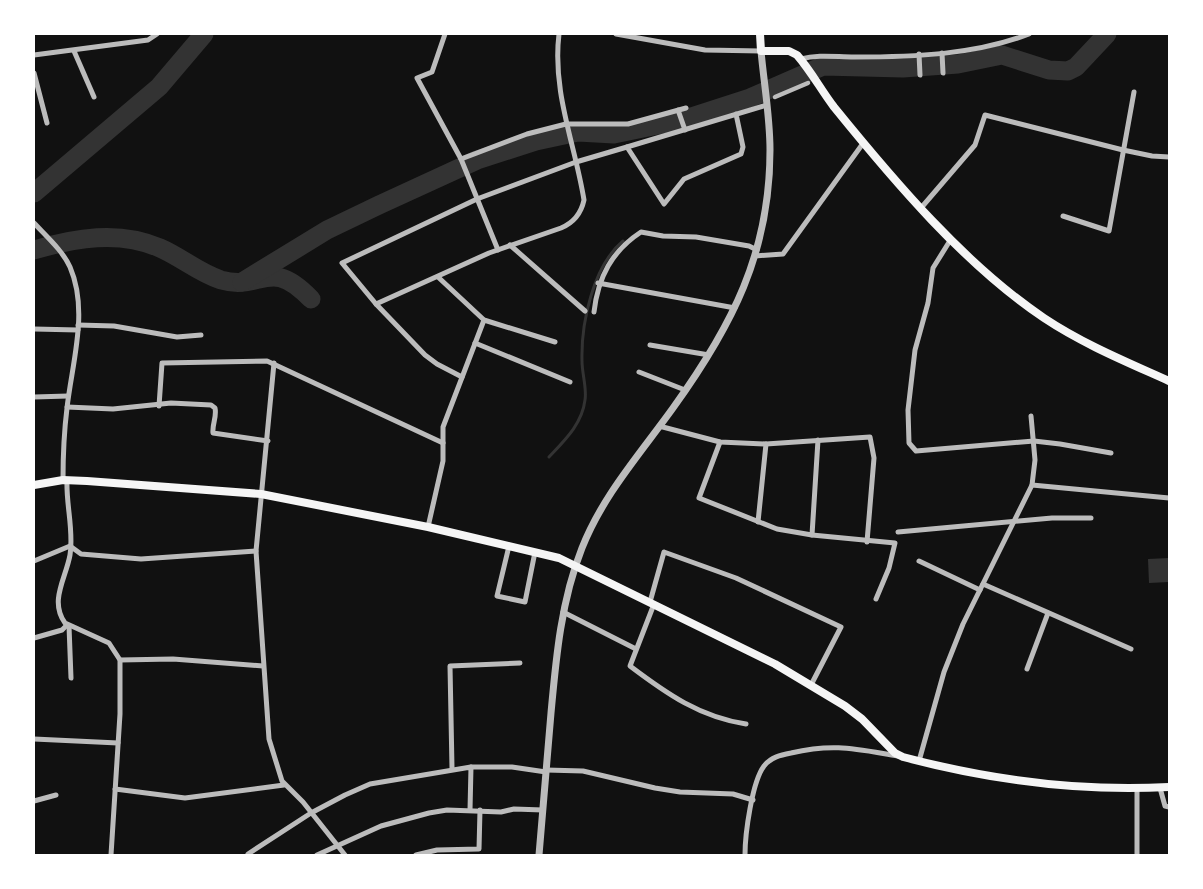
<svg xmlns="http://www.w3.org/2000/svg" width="1203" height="889" viewBox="0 0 1203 889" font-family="Ubuntu,sans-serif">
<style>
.water{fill:#333}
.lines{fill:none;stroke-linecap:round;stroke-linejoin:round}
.stream{stroke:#333;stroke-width:3}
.river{stroke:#333;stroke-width:19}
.pedestrian{stroke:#bcbcbc;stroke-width:4.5}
.minor{stroke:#bcbcbc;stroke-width:5}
.tertiary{stroke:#bcbcbc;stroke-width:7}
.secondary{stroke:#f5f5f5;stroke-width:8}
</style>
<rect width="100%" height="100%" fill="#111"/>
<path class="water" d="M 1169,558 L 1169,582 L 1149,583 L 1148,559 Z"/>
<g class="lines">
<path class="stream" d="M 549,457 C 565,440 582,424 585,400 C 587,388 582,374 582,361 C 581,323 593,266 623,241"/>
<g class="river">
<path d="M 34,193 L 159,87 L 204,34"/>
<path d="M 34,250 C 75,238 119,230 160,248 C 181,257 199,273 221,280 C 262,292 269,255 311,299"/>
<path d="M 242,282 L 327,230 L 379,205 L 477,160 L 536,141 L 578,132 L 614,134 L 682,120 L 750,98 L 823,66 L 903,68 L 958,64 L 1002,55 L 1049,70 L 1068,71 L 1076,67 L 1107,34"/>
</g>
<path class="pedestrian" d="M 775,97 L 808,83"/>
<g class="minor">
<path d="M 445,34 L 432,72 L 417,78 L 461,159 L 527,134 L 566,124 L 628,124 L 686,108"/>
<path d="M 616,34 L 705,50 L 761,51"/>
<path d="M 74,51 L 94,97"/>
<path d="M 942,53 L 943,73"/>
<path d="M 919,54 L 920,75"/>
<path d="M 34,55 L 148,40 L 157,34"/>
<path d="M 801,59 C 818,54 836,57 854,57 C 913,57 975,55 1029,34"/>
<path d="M 34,73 L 47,123"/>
<path d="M 678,110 L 685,130"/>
<path d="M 736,114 L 743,147 L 741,154 L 684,179 L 664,204 L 627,147 L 767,105"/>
<path d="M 461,159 L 498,250"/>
<path d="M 921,208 L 975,145 L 985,115 L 1123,150 L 1152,156 L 1169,157"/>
<path d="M 1063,216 L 1109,231 L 1134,92"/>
<path d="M 34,223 C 46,236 63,251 70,267 C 89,311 72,363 67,408 C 64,432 63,456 63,480"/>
<path d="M 951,239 L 933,268 L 928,303 L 915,350 L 908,410 L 909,443 L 916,451 L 1034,441 L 1060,444 L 1111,453"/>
<path d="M 510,245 L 585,311"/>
<path d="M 755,256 L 783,254 L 864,142"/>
<path d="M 438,277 L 484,320 L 555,342"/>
<path d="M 598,283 L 735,308"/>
<path d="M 376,304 L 489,253 L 561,228 C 573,223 581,214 584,200 C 575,144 552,92 559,34"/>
<path d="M 594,312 C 598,277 612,251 641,232 L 663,236 L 696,237 L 749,246 L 757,250"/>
<path d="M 78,325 L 114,326 L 177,337 L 201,335"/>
<path d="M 34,329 L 78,330"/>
<path d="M 475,343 L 570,382"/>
<path d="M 650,345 L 709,355"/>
<path d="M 274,363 L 256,551 L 269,739 L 282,781 L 303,802 L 345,855"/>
<path d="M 639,372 L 685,390"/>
<path d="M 462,377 L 437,364 L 425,355 L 376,304 L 342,263 L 477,199 L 576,162 L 627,147"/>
<path d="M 34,397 L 68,396"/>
<path d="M 159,406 L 162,363 L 267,361 L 443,443"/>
<path d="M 67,407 L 113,409 L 171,403 L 211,405 L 215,408 C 217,417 212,424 213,433 L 268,441"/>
<path d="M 659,426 L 720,442 L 766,444 L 870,437 L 874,458 L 867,542"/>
<path d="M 720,442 L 699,498 L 777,529 L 812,535 L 895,543 L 889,568 L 876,599"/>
<path d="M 67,481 C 66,505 74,531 70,555 C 66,578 49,601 65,623 L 109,643 L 120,660 L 120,714 L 111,855"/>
<path d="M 1032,485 L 1169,498"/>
<path d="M 758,522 L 766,444"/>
<path d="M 428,527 L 443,461 L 443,427 L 484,320"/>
<path d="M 898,532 L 1052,518 L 1091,518"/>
<path d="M 812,535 L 818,440"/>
<path d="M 509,546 L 497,596 L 525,602 L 535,552"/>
<path d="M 34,561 L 70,546 L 81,554 L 141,559 L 256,551"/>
<path d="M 919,561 L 980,590"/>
<path d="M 983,584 L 1131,649"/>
<path d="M 650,602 L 664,552 L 736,578 L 841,627 L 811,685"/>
<path d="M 654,604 L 630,666 C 667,694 700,717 746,724"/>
<path d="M 563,612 L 636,649"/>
<path d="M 69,626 L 71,678"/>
<path d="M 34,638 L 62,630 L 67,625"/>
<path d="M 120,660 L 173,659 L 263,666"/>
<path d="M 1027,669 L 1048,613"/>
<path d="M 34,739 L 118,743"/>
<path d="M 919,761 L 944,672 L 963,624 L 1032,485 L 1035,460 L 1031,416"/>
<path d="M 471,767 L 512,767 L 546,772"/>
<path d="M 452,768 L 450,666 L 520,663"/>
<path d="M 546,770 L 583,771 L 655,788 L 680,792 L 733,794 L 753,800"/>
<path d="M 1160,788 L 1165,806 L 1169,807"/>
<path d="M 115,789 L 185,798 L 284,785"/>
<path d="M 1137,789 L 1137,855"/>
<path d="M 34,801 L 56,795"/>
<path d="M 248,854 L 311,813 L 345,795 L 370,784 L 471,767 L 470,810"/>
<path d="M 317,855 L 381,826 L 429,813 L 447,810 L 501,812 L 514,809 L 543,810"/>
<path d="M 416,855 L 437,850 L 479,849 L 480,810"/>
<path d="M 745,855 C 745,834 752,782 764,766 C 771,757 781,755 791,753 C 834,743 855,749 898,756"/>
</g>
<path class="tertiary" d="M 539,855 C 543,808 547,761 551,713 C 556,658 561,601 582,548 C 603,495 640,454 673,408 C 732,326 770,253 770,150 C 770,117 764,84 761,51"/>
<g class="secondary">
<path d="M 760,34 L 761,51 L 789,51 L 797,55 C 811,71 821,90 834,107 C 894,181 965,265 1044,318 C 1083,344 1127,362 1169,381"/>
<path d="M 34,485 L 63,480 L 87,481 L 261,494 L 428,527 L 559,558 L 775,664 L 845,706 L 862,719 L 895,753 L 903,757 C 990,780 1079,792 1169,787"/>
</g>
</g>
<rect width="1203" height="889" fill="none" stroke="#ffffff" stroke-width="70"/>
</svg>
